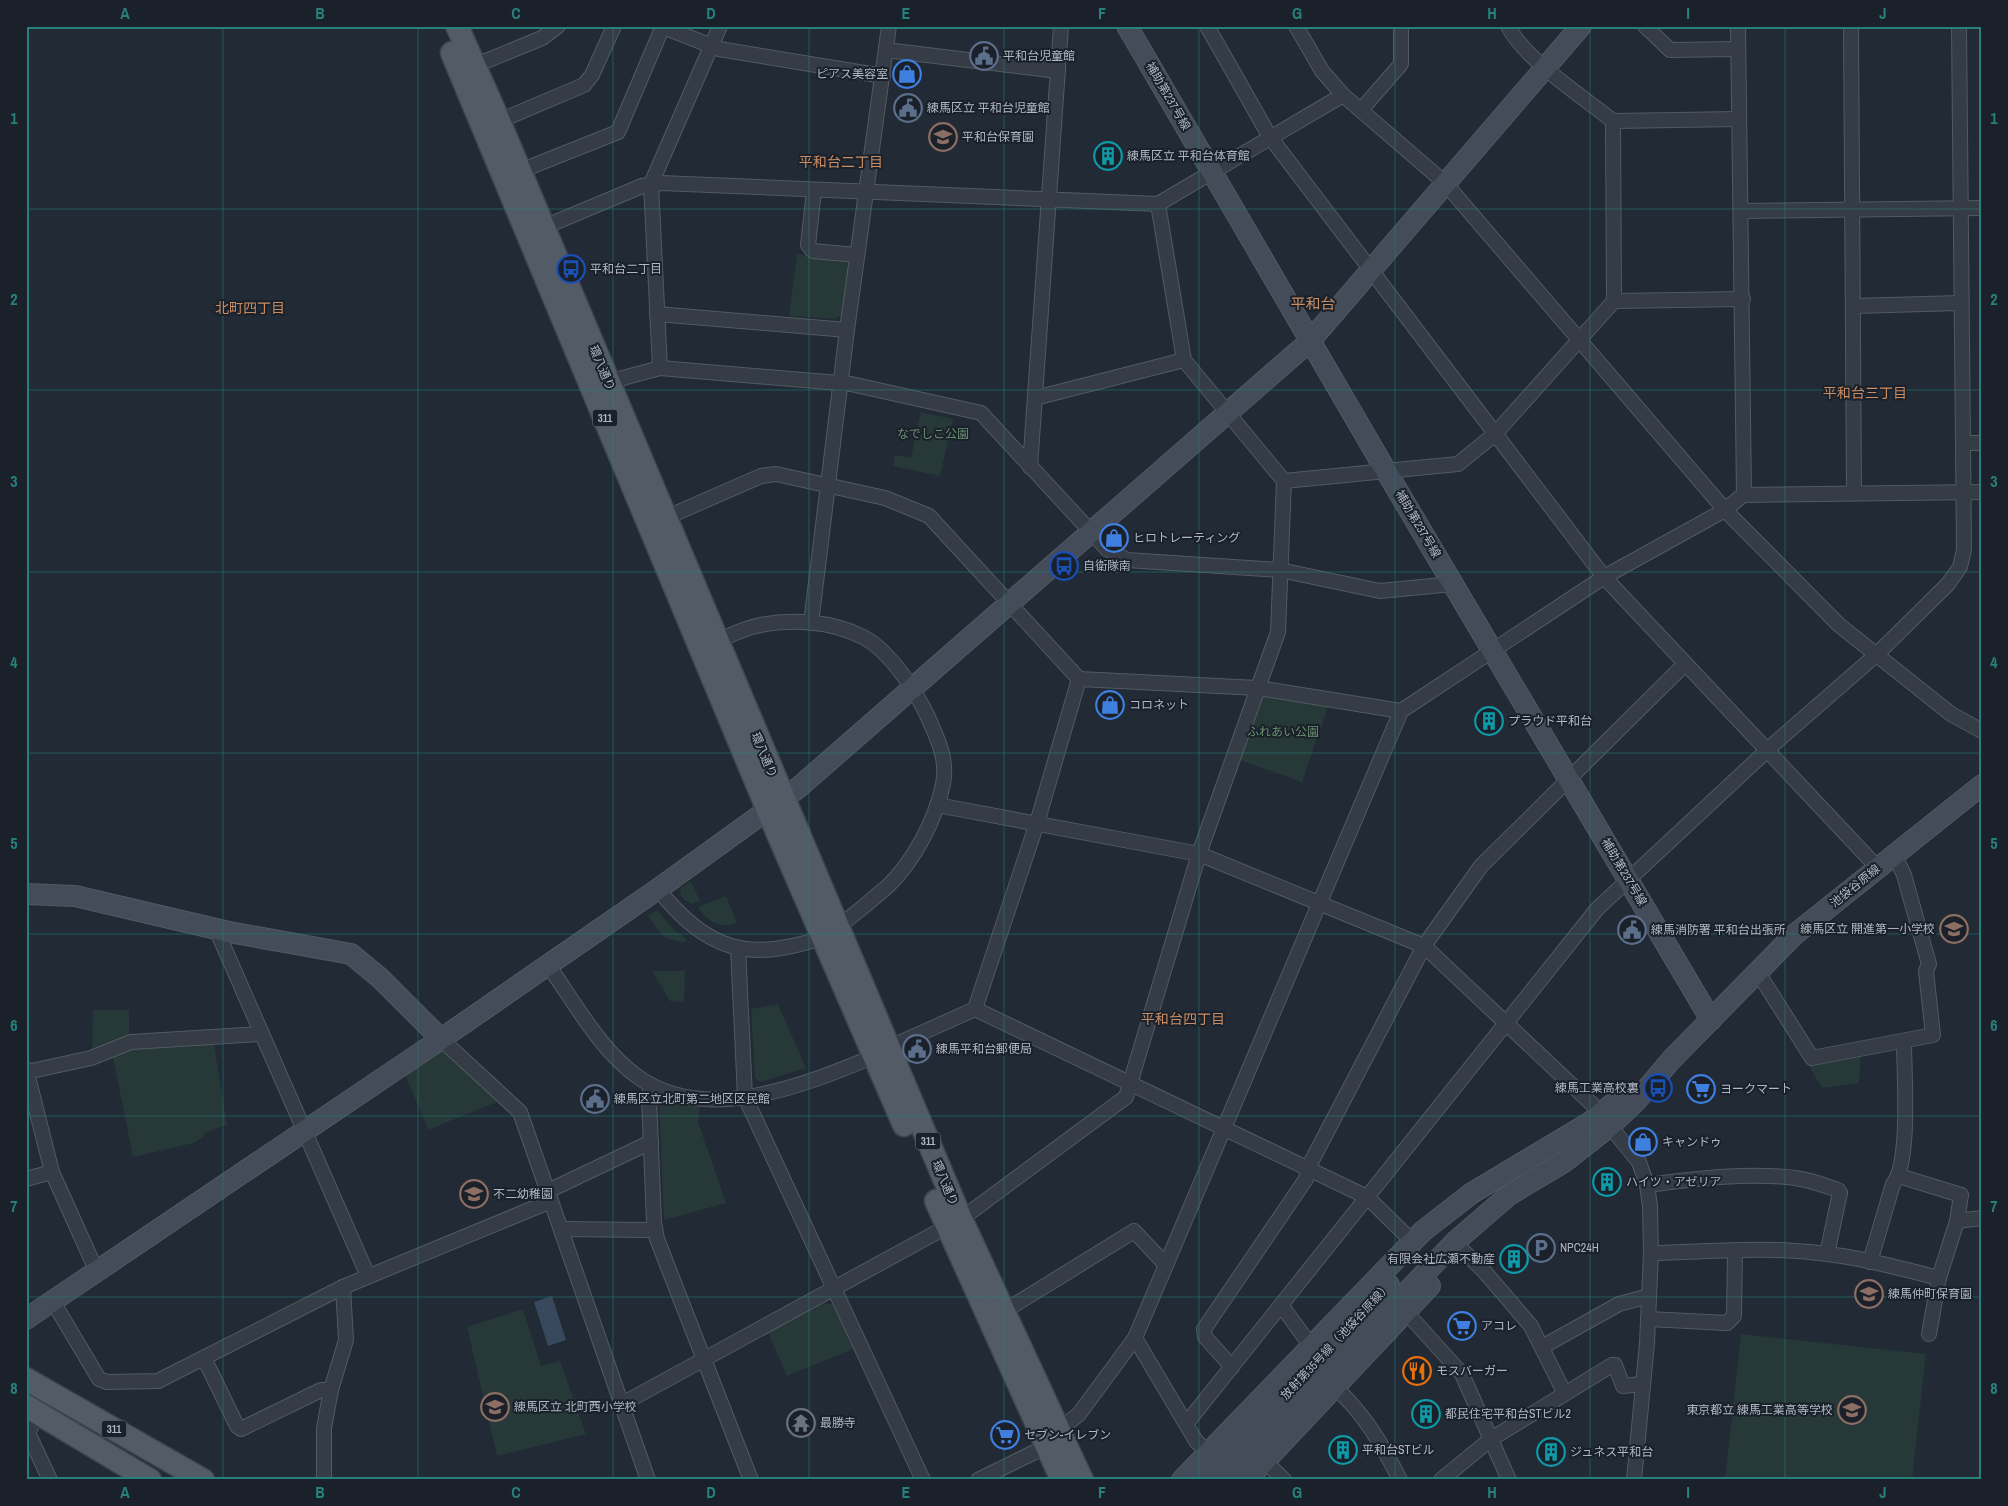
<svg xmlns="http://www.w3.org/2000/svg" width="2008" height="1506" viewBox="0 0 2008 1506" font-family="'Archivo Narrow','Noto Sans JP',sans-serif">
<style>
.green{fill:#263838}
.water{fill:#38485d}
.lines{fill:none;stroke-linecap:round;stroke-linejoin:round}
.street-casing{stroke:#525a63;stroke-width:16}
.secondary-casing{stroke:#525a63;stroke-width:22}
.primary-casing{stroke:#3e454f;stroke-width:25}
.street{stroke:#353c46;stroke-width:14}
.secondary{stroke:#434c58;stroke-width:20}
.primary{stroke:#535b66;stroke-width:22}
.grid{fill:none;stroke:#27807b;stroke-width:1;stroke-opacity:0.55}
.labels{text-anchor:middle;stroke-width:4;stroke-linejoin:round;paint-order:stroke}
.shield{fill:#1a212a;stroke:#828a94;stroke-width:1}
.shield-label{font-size:11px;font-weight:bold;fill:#afb7c2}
.poi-label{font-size:12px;fill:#afb7c2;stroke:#1a212a;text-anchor:start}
.street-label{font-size:12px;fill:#afb7c2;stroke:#1a212a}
.park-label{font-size:12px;fill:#699071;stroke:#1a212a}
.neighbourhood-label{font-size:14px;fill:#c98c63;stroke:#1a212a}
.quarter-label{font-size:15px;fill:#c98c63;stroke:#1a212a}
.neatline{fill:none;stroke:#27807b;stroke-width:2}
.grid-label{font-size:16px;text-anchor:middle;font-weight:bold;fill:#27807b}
</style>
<rect width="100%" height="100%" fill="#212a35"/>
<g class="green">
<path d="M 797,254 L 845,260 L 848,266 L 842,314 L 836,319 L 789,316 Z"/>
<path d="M 921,412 L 953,419 L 940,476 L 893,466 L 895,455 L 911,458 Z"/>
<path d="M 1265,694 L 1329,704 L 1302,782 L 1237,759 L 1259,698 Z"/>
<path d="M 691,881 L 700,901 L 691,904 L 680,896 L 681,888 Z"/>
<path d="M 726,896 L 737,923 C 721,930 706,921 698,907 Z"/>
<path d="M 657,910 L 673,929 L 687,939 L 684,943 L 663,937 L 648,916 Z"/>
<path d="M 685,971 L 684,1002 L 670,1001 L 652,971 Z"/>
<path d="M 778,1004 L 806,1068 L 760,1082 L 755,1078 L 751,1009 Z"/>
<path d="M 93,1010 L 129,1010 L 129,1035 L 92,1050 Z"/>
<path d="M 214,1044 L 227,1125 L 204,1133 L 204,1136 L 194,1143 L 133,1157 L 113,1057 L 134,1049 Z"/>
<path d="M 442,1051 L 497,1102 L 428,1130 L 405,1074 Z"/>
<path d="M 1861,1055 L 1859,1083 L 1822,1088 L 1809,1066 Z"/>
<path d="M 664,1101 L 700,1107 L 698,1122 L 726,1203 L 664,1220 L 659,1104 Z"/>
<path d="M 825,1303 L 833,1305 L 853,1349 L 787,1376 L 768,1332 Z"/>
<path d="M 523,1309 L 541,1366 L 560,1361 L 586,1434 L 497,1456 L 467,1327 Z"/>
<path d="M 1741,1334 L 1926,1354 L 1912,1480 L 1725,1479 Z"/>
</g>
<path class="water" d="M 552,1296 L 566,1340 L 548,1346 L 534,1302 Z"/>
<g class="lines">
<defs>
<g id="street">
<path d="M 661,26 L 719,49 L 883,76"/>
<path d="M 1207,26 L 1270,137 L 1604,577 L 1877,867"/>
<path d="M 1296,26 L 1322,71 L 1343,95 L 1445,183 L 1725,510 L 1839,625 L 1951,714 L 1982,731"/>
<path d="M 1508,26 C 1525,60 1582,96 1613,121 L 1614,301"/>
<path d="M 1645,26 L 1670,50 L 1738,49"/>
<path d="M 1738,26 L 1744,495"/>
<path d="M 1851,26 L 1854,493"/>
<path d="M 886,50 L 1058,71"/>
<path d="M 474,66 L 542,38 L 558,26"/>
<path d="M 1361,110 L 1401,64 L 1401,26"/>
<path d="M 499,121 L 584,85 L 592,75 L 614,26"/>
<path d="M 1613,121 L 1739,119"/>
<path d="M 520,171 L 618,132 L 663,26"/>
<path d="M 814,191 L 808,245 L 813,251 L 857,255"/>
<path d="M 1741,211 L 1982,208"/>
<path d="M 544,227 L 642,186 L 661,183 L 1158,204 L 1343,95"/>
<path d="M 1853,306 L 1960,303"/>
<path d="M 657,314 L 847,330"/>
<path d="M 660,368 L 651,184 L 720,26"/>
<path d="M 608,382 L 660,368 L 851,384 L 981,413 L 1107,549 L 1127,560 L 1280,570 L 1380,591 L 1453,584"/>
<path d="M 1035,398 L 1184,360"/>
<path d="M 1963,443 L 1982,443"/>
<path d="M 1030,467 L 1061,26"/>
<path d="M 1284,481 L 1458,464 L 1495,434 L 1614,301 L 1743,299"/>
<path d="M 665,518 L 761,476 L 776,474 L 885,498 L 929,516 L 1079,679 L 1037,823 L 975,1009 L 888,1048"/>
<path d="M 811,623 L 847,330 L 889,26"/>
<path d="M 717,641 C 730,636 742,629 756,626 C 789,618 832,621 863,637 C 889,650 915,690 927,715 C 937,738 948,758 943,784 C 936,819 914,861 888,886 C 872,900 855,914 838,927"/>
<path d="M 1079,679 L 1258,688 L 1401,711"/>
<path d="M 937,805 L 1199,854 L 1424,946 L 1593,1105 L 1639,1162 L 1647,1185 L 1650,1206 L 1651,1253 L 1647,1343 L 1634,1480"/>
<path d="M 658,889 C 707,951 749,963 824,937"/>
<path d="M 216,929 L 368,1276"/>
<path d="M 738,948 L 745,1097 L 923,1480"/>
<path d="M 548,965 C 575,1003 600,1050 638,1077 C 706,1126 807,1084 875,1056"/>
<path d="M 1757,971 L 1812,1058 L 1933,1035 L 1926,971 L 1929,964 L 1904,875 L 1894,854"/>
<path d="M 975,1009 L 1367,1197 L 1412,1241"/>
<path d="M 441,1039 L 520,1112 L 648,1480"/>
<path d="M 26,1069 L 52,1172 L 97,1272"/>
<path d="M 27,1072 L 91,1058 L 131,1042 L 261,1034"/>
<path d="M 651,1085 L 649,1098 L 654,1222 L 657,1239 L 751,1480"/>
<path d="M 1899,1176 L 1961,1195 L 1957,1221 L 1939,1278 L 1929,1334"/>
<path d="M 26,1179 L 52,1172"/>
<path d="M 1647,1185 C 1693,1179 1755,1171 1801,1179 C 1813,1181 1826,1186 1838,1190 L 1840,1193 L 1827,1254"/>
<path d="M 548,1191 L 651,1142"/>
<path d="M 1957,1221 L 1982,1218"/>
<path d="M 561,1229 L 647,1230 L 655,1228"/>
<path d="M 1454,1242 L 1484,1271 L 1531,1326 L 1564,1392"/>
<path d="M 1651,1253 C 1706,1252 1764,1246 1819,1253 C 1859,1257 1899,1268 1939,1278"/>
<path d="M 1870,1262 L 1893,1184 C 1911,1162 1904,1072 1904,1041"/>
<path d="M 52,1300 L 99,1379 L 107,1382 L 158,1381 L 343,1287 L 551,1201"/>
<path d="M 1281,1305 L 1311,1346"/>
<path d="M 1003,1312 L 1134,1231 L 1166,1265"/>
<path d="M 1406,1312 L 1462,1374 L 1509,1480"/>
<path d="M 1648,1319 L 1727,1323 L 1734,1316 L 1735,1251"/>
<path d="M 1135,1338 L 1196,1441 L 1208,1453"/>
<path d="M 1542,1347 L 1619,1304 L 1649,1296"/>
<path d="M 204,1358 L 237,1426 L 241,1429 L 321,1390 L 331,1390"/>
<path d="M 1232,1367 L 1205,1337 L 1204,1329 L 1306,1179 L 1308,1168 L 1424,946 L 1481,866 L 1685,664"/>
<path d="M 1335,1387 C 1365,1415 1382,1444 1400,1480"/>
<path d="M 622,1404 L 961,1219 L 1126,1097 L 1199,854 L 1278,632 L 1284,481 L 1184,360 L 1158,204"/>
<path d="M 38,1413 L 28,1433 L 50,1480"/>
<path d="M 1186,1424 L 1597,909 L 1775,743 L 1876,655 L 1948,584 L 1960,567 L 1964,550 L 1959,26"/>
<path d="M 1058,1431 L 1079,1414 L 1135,1338 L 1401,711 L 1604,577 L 1725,510 L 1743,495 L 1982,492"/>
<path d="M 1264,1460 L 1284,1480"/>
<path d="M 324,1480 L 324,1428 L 331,1390 L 346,1340 L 343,1287"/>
<path d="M 978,1480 L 1047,1446"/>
<path d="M 1441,1480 L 1491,1439 L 1612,1365 L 1615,1365 L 1623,1386 L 1642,1384"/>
</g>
<g id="secondary">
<path d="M 1127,26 L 1386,471 L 1711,1020"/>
<path d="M 26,894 L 75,896 L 229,932 L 351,954 L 380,978 L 441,1039"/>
<path d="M 26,1319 L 441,1039 L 658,889 L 798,788 L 1310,341 L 1581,26"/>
<path d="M 1182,1480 L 1423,1231 L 1472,1193 L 1589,1123 L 1626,1093"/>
<path d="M 1205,1480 L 1389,1285"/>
<path d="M 1225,1480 L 1457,1240 L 1509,1195 L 1564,1162 L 1610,1126 L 1638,1099 L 1672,1059 L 1794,935 L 1982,785"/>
<path d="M 1247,1480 L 1430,1286"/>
</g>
<g id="primary">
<path d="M 457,26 L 499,121 L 961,1219 L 1082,1480"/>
<path d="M 452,53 L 777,832 L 904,1125"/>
<path d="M 936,1201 L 1062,1480"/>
<path d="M 26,1379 L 203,1480"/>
<path d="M 26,1406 L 150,1480"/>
</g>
</defs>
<use href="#street" class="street-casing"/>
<use href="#secondary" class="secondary-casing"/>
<use href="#primary" class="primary-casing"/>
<use href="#street" class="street"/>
<use href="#secondary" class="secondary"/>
<use href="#primary" class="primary"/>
</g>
<path class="grid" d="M 223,26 L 223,1480M 418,26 L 418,1480M 613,26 L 613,1480M 809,26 L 809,1480M 1004,26 L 1004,1480M 1199,26 L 1199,1480M 1395,26 L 1395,1480M 1590,26 L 1590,1480M 1785,26 L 1785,1480M 26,209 L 1982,209M 26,390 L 1982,390M 26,572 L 1982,572M 26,753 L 1982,753M 26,934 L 1982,934M 26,1116 L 1982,1116M 26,1297 L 1982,1297"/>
<defs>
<symbol id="civic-ring" viewBox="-11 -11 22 22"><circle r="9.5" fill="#1a212a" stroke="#5c6f8a" stroke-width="1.5"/><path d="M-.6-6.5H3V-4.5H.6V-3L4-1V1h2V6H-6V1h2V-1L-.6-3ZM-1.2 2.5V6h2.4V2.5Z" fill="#5c6f8a"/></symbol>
<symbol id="shop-ring" viewBox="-11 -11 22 22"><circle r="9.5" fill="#1a212a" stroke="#3f7fe0" stroke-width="1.5"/><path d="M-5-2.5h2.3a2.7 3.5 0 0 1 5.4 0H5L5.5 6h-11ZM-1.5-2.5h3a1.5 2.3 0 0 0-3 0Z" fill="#3f7fe0"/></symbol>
<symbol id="school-ring" viewBox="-11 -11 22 22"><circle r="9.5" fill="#1a212a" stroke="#8d6e63" stroke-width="1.5"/><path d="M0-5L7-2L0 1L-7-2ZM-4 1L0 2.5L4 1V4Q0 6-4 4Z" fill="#8d6e63"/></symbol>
<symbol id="building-ring" viewBox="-11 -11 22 22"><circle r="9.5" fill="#1a212a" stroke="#0f9aa8" stroke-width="1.5"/><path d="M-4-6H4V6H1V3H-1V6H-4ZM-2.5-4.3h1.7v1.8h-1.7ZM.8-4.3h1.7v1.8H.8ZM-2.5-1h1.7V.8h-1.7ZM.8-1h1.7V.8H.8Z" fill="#0f9aa8"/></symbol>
<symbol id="bus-ring" viewBox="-11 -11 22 22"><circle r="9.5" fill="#1a212a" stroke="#1a4fb4" stroke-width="1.5"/><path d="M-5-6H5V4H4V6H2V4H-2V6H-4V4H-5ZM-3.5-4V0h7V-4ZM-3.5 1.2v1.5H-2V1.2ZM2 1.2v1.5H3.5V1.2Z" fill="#1a4fb4"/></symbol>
<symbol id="supermarket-ring" viewBox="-11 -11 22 22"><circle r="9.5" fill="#1a212a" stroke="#3f7fe0" stroke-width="1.5"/><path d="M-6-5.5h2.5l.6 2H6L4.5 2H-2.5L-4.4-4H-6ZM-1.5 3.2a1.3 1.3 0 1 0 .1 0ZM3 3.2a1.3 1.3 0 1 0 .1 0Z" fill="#3f7fe0"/></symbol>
<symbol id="parking-ring" viewBox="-11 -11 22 22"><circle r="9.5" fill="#1a212a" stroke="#5c6f8a" stroke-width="1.5"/><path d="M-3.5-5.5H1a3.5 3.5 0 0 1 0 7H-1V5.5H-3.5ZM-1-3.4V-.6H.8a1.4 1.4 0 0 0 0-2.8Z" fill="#5c6f8a"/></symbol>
<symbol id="restaurant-ring" viewBox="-11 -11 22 22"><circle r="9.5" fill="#1a212a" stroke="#e8710a" stroke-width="1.5"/><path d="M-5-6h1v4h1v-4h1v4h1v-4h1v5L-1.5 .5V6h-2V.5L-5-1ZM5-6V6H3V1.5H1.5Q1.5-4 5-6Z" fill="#e8710a"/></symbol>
<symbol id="temple-ring" viewBox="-11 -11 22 22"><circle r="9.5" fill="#1a212a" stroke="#6b7280" stroke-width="1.5"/><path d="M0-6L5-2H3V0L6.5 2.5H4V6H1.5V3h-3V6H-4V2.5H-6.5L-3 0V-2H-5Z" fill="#6b7280"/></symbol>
</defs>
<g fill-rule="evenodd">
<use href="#civic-ring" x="968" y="40" width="32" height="32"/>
<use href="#shop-ring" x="891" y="58" width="32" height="32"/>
<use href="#civic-ring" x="892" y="92" width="32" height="32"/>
<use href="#school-ring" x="927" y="121" width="32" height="32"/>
<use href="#building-ring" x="1092" y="140" width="32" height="32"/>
<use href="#bus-ring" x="555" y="253" width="32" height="32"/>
<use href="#shop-ring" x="1098" y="522" width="32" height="32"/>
<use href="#bus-ring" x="1048" y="550" width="32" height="32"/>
<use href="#shop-ring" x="1094" y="689" width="32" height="32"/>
<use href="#building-ring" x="1473" y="705" width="32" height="32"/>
<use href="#school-ring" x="1938" y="913" width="32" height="32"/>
<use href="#civic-ring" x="1616" y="914" width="32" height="32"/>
<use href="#civic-ring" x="901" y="1033" width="32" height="32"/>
<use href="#bus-ring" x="1642" y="1072" width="32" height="32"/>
<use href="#supermarket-ring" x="1685" y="1073" width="32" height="32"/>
<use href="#civic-ring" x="579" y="1083" width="32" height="32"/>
<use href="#shop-ring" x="1627" y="1126" width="32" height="32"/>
<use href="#building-ring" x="1591" y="1166" width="32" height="32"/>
<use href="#school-ring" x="458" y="1178" width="32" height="32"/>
<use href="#parking-ring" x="1525" y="1232" width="32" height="32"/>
<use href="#building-ring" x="1498" y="1243" width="32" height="32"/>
<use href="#school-ring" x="1853" y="1278" width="32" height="32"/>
<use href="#supermarket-ring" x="1446" y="1310" width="32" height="32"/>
<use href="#restaurant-ring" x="1401" y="1355" width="32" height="32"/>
<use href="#school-ring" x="479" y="1391" width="32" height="32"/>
<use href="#school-ring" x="1836" y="1394" width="32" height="32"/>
<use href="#building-ring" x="1410" y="1398" width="32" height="32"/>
<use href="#temple-ring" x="785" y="1407" width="32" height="32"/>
<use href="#supermarket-ring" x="989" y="1419" width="32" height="32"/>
<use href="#building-ring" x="1327" y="1434" width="32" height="32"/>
<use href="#building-ring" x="1535" y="1436" width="32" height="32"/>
</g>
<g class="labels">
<g class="shield">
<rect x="592.5" y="409.5" width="25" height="17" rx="4"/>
<rect x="915.5" y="1132.5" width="25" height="17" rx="4"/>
<rect x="101.5" y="1420.5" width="25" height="17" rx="4"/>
</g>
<g class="shield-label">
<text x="605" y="422">311</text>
<text x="928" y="1145">311</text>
<text x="114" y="1433">311</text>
</g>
<g class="poi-label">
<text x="1003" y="60">平和台児童館</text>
<text x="888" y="78" text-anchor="end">ピアス美容室</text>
<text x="927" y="112">練馬区立 平和台児童館</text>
<text x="962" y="141">平和台保育園</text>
<text x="1127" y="160">練馬区立 平和台体育館</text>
<text x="590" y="273">平和台二丁目</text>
<text x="1133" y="542">ヒロトレーティング</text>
<text x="1083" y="570">自衛隊南</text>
<text x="1129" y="709">コロネット</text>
<text x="1508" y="725">プラウド平和台</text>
<text x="1935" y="933" text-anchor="end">練馬区立 開進第一小学校</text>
<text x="1651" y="934">練馬消防署 平和台出張所</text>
<text x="936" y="1053">練馬平和台郵便局</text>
<text x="1639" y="1092" text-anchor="end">練馬工業高校裏</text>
<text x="1720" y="1093">ヨークマート</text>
<text x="614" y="1103">練馬区立北町第二地区区民館</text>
<text x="1662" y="1146">キャンドゥ</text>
<text x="1626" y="1186">ハイツ・アゼリア</text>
<text x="493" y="1198">不二幼稚園</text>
<text x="1560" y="1252">NPC24H</text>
<text x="1495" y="1263" text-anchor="end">有限会社広瀬不動産</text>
<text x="1888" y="1298">練馬仲町保育園</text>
<text x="1481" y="1330">アコレ</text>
<text x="1436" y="1375">モスバーガー</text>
<text x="514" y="1411">練馬区立 北町西小学校</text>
<text x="1833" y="1414" text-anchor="end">東京都立 練馬工業高等学校</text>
<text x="1445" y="1418">都民住宅平和台STビル2</text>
<text x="820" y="1427">最勝寺</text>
<text x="1024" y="1439">セブン-イレブン</text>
<text x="1362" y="1454">平和台STビル</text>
<text x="1570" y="1456">ジュネス平和台</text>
</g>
<g class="street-label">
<text transform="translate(1168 96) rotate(60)" y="4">補助第237号線</text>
<text transform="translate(602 368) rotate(67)" y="4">環八通り</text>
<text transform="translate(1418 524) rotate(59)" y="4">補助第237号線</text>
<text transform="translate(764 755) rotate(67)" y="4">環八通り</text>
<text transform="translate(1624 872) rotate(59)" y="4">補助第237号線</text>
<text transform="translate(1855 886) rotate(-39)" y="4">池袋谷原線</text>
<text transform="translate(945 1183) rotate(67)" y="4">環八通り</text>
<text transform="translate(1336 1341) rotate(-47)" y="4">放射第35号線（池袋谷原線）</text>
</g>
<g class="park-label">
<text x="933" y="438">なでしこ公園</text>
<text x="1283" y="736">ふれあい公園</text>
</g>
<g class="neighbourhood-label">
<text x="841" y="167">平和台二丁目</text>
<text x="250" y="313">北町四丁目</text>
<text x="1865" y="398">平和台三丁目</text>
<text x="1183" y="1024">平和台四丁目</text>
</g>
<g class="quarter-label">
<text x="1313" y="309">平和台</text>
</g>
</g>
<rect width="2008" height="1506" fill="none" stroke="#1a212a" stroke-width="55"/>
<rect x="28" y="28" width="1952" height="1450" class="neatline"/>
<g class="grid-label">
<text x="125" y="19">A</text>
<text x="320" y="19">B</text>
<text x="516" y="19">C</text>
<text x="711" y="19">D</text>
<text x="906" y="19">E</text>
<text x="1102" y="19">F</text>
<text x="1297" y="19">G</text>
<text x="1492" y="19">H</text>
<text x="1688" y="19">I</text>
<text x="1883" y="19">J</text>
<text x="14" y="124">1</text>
<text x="1994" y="124">1</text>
<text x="14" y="305">2</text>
<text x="1994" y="305">2</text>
<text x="14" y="487">3</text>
<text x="1994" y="487">3</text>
<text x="14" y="668">4</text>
<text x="1994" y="668">4</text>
<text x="14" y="849">5</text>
<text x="1994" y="849">5</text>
<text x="14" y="1031">6</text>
<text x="1994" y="1031">6</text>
<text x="14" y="1212">7</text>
<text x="1994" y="1212">7</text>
<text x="14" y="1394">8</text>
<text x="1994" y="1394">8</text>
<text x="125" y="1498">A</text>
<text x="320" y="1498">B</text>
<text x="516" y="1498">C</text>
<text x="711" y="1498">D</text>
<text x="906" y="1498">E</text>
<text x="1102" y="1498">F</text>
<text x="1297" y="1498">G</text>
<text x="1492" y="1498">H</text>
<text x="1688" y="1498">I</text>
<text x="1883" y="1498">J</text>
</g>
</svg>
